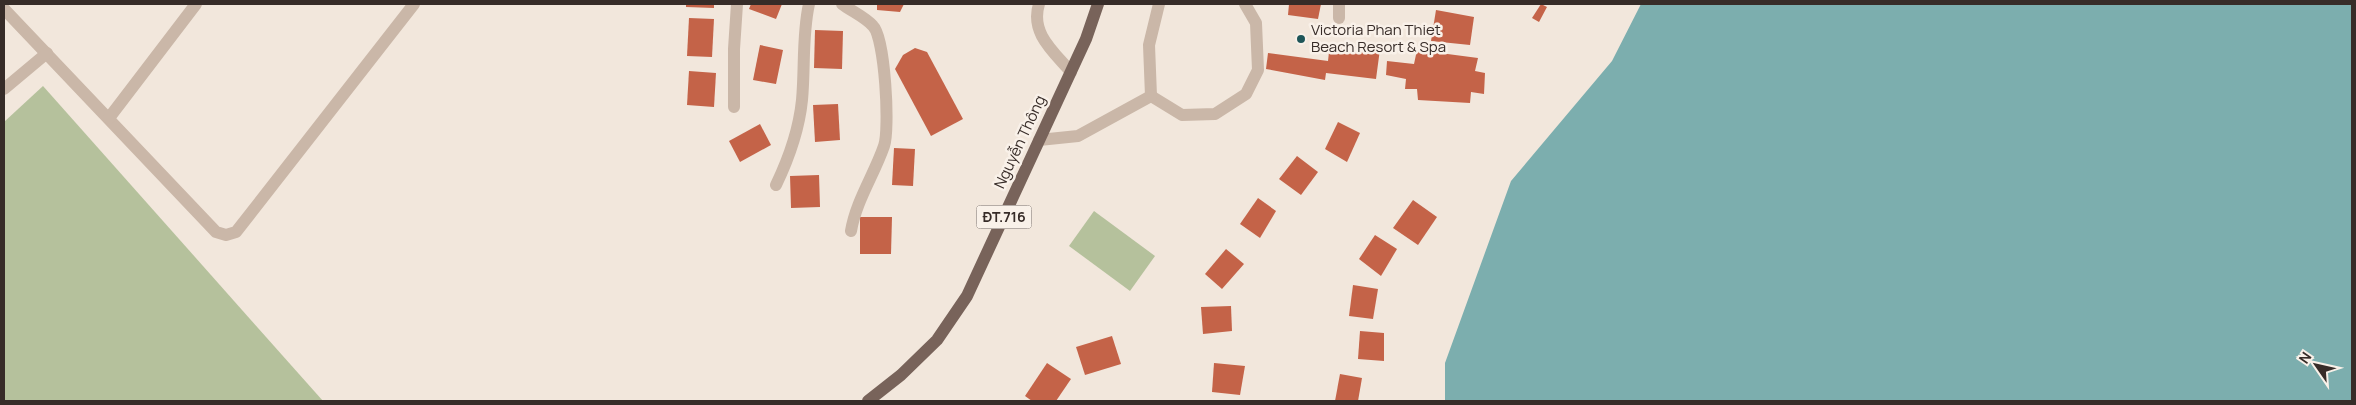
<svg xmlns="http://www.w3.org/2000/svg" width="2356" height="405" viewBox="0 0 2356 405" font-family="Manrope,sans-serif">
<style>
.garden{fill:#b5c19c}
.water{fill:#7caeae}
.building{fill:#c46348}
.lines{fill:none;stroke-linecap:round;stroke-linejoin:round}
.minor{stroke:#cab7a8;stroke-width:12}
.major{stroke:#78635a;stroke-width:12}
.poi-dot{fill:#1e5558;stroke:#f9f1e9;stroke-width:2}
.labels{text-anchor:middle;stroke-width:5;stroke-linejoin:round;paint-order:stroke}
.shield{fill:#f9f1e9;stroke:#716762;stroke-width:1}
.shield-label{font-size:14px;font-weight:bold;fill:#372c28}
.poi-label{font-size:15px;fill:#372c28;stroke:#f9f1e9;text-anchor:start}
.street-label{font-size:15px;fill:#372c28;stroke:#f9f1e9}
</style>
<rect width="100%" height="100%" fill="#f2e7dc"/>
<g class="garden">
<path d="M 43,86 L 323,401 L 4,401 L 4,122 Z"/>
<path d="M 1094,211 L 1155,256 L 1130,291 L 1069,246 Z"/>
</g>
<path class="water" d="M 1641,4 L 2352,4 L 2352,401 L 1445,401 L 1445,363 L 1511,181 L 1612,61 Z"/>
<g class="building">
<path d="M 686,4 L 714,4 L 714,8 L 686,7 Z"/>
<path d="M 751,4 L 782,4 L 776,19 L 749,9 Z"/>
<path d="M 877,4 L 904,4 L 900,12 L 877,10 Z"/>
<path d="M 1289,4 L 1321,4 L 1318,19 L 1288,15 Z"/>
<path d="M 1541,4 L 1547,7 L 1539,22 L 1532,18 Z"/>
<path d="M 1436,10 L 1474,17 L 1470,45 L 1431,41 Z"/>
<path d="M 689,18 L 714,19 L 712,57 L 687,56 Z"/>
<path d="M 815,30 L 843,31 L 842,69 L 814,68 Z"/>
<path d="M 1330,43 L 1380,49 L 1376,79 L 1326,73 L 1325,80 L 1266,69 L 1268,53 L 1328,61 Z"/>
<path d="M 760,45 L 783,50 L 776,84 L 753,80 Z"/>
<path d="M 915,48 L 927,52 L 963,119 L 931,136 L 895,69 L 903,55 Z"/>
<path d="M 1417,50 L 1478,58 L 1475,71 L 1485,73 L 1484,94 L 1471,92 L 1470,103 L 1418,100 L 1417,89 L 1405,89 L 1406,79 L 1386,75 L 1387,61 L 1414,64 Z"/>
<path d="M 689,71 L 716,73 L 714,107 L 687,105 Z"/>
<path d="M 838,104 L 840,140 L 815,142 L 813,105 Z"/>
<path d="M 1338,122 L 1360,133 L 1347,162 L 1325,149 Z"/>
<path d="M 760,124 L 771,145 L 740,162 L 729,141 Z"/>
<path d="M 894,148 L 915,149 L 913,186 L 892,185 Z"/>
<path d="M 1297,156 L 1318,172 L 1301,195 L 1279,179 Z"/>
<path d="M 819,175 L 820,207 L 791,208 L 790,176 Z"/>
<path d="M 1258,198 L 1276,211 L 1260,238 L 1240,224 Z"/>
<path d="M 1413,200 L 1437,217 L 1418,245 L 1393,228 Z"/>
<path d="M 860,217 L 892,217 L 891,254 L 860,254 Z"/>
<path d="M 1375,235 L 1397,249 L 1381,276 L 1359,259 Z"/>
<path d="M 1226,249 L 1244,264 L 1222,289 L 1205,274 Z"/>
<path d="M 1353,285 L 1378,289 L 1373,319 L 1349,316 Z"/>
<path d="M 1231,306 L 1232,331 L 1203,334 L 1201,307 Z"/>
<path d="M 1360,331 L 1384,333 L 1384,361 L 1358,359 Z"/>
<path d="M 1112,336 L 1121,364 L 1085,375 L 1076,347 Z"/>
<path d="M 1047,363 L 1071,379 L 1056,401 L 1032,401 L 1025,396 Z"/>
<path d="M 1214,363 L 1245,366 L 1240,395 L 1212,392 Z"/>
<path d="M 1340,374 L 1362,378 L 1358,401 L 1335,401 Z"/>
</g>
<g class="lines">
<g class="minor">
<path d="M 842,4 C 851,11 865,17 873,26 C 885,38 890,129 884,146 C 874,175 856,201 851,231"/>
<path d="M 1039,4 C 1030,33 1053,51 1071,72"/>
<path d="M 4,9 L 216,232 L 226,235 L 236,232 L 414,4"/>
<path d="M 1339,18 L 1339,4"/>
<path d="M 4,89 L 47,53"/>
<path d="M 1151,96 L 1182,115 L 1215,114 L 1246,94 L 1258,70 L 1256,23 L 1245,4"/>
<path d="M 1151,96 L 1149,45 L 1159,4"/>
<path d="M 734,107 L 734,49 L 737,4"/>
<path d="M 109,118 L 196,4"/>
<path d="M 1039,140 L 1078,136 L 1151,96"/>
<path d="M 776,185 C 789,158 799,130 802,100 C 805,68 802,35 809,4"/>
</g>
<path class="major" d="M 868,401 L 901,375 L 937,340 L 967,296 L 1086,39 L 1098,4"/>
</g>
<circle class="poi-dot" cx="1301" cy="39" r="5"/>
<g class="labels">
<rect class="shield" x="976.5" y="205.5" width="55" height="23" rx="4"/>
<g class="shield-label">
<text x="1004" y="222">ĐT.716</text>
</g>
<g class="poi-label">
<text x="1311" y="35">Victoria Phan Thiet<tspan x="1311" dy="17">Beach Resort &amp; Spa</tspan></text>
</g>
<g class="street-label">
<text transform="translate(1020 142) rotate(-65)" y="5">Nguyễn Thông</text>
</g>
</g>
<rect width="2356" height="405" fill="none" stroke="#372c28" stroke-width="10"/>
<g transform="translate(2316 365) rotate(304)" stroke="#f9f1e9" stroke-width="4" paint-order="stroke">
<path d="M0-4L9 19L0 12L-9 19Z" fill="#372c28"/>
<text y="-8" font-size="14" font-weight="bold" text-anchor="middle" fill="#372c28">N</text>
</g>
</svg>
